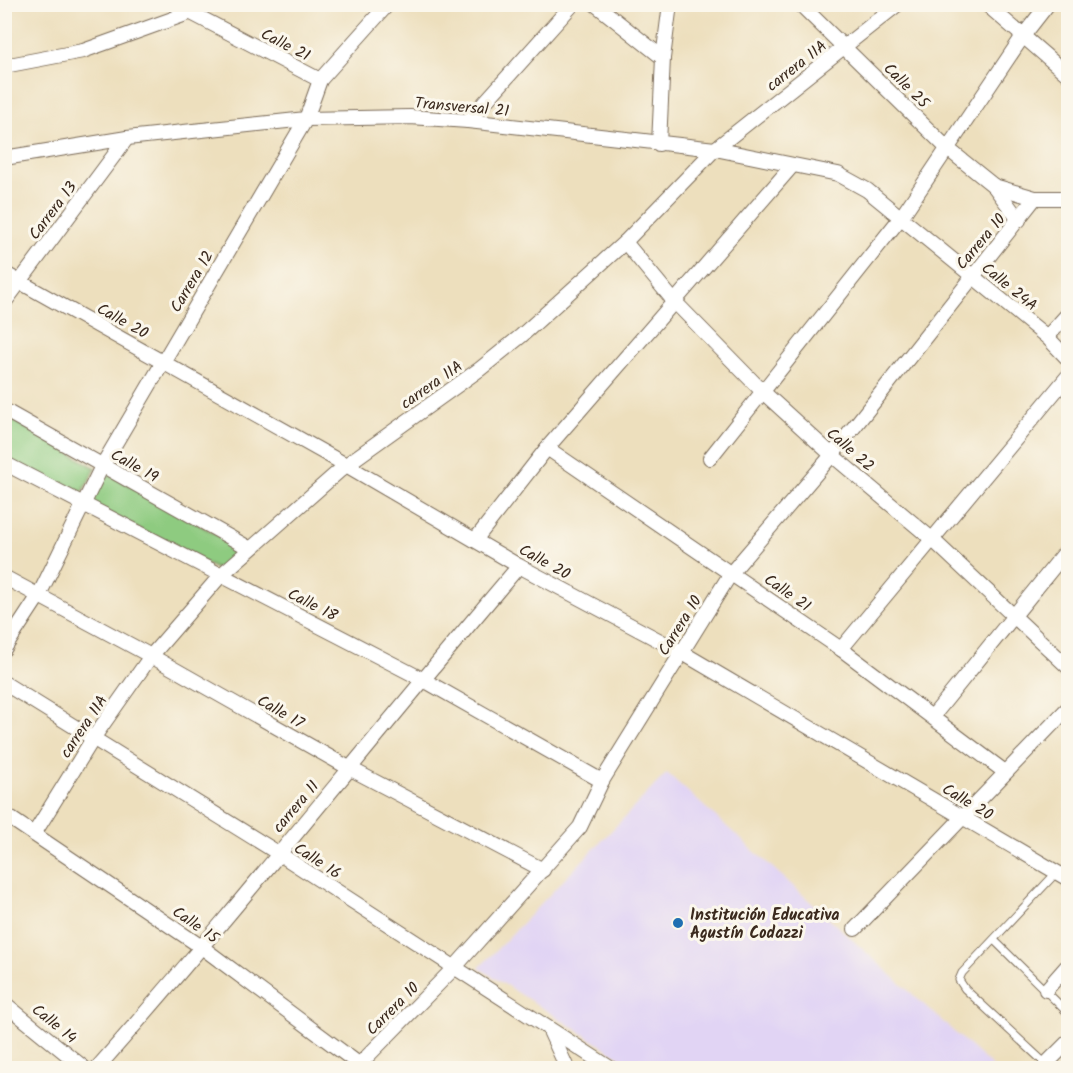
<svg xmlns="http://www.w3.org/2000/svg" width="1073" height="1073" viewBox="0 0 1073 1073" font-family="Kalam,sans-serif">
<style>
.built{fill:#e1d4f4}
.green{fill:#8ecb80;stroke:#647a4f;stroke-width:1.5}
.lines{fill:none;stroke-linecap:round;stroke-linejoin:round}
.service-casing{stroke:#796956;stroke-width:9}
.minor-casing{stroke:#796956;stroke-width:16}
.service{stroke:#fff;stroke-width:7}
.minor{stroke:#fff;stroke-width:14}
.poi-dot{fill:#1f6fb2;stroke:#fbf7ec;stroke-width:2}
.labels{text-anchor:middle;stroke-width:6;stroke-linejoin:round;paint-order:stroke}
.street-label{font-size:16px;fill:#3b2a1e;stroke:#fbf7ec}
.poi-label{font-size:16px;font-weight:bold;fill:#3b2a1e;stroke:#fbf7ec;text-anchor:start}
</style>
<rect width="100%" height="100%" fill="#fbf7ec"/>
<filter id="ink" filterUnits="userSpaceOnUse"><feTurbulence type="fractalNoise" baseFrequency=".0167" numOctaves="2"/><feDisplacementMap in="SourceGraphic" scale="12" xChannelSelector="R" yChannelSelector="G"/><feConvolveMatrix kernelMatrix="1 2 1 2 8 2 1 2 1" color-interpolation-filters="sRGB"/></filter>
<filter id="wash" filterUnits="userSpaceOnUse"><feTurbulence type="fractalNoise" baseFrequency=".008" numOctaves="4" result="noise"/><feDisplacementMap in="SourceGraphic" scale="24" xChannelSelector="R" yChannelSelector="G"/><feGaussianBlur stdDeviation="1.35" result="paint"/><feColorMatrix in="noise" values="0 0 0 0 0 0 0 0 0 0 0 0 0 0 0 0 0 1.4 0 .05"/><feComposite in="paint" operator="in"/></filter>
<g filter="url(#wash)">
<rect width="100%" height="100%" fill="#eddfbd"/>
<path class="built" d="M 667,773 L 783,877 L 994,1068 L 637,1068 L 479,968 Z"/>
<g class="green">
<path d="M 4,415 L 96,468 L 79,498 L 5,458 Z"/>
<path d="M 103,470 L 244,550 L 220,571 L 86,502 Z"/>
</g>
</g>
<g filter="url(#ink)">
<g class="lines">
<defs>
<g id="service">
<path d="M 994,940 L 1068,1013"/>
<path d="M 1047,1065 L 965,989 L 959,980 L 962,973 L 1056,873"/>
</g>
<g id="minor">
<path d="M 174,4 L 320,80"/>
<path d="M 595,4 L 663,58"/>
<path d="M 800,4 L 948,149 L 994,186 L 1019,220"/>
<path d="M 986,4 L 1068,75"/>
<path d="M 4,66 L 83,51 L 189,13 L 199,4"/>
<path d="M 468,121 L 573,4"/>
<path d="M 659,144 L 663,58 L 670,4"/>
<path d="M 4,158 L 127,138 L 306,119 L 410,117 L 468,121 L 715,149 L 838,174 L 867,190 L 1047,337 L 1068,359"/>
<path d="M 994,186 L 1035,198 L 1068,198"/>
<path d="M 625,242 L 673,300 L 763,392 L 832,455 L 933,540 L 1068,667"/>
<path d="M 4,273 L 346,465 L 519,566 L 681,652 L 1068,879"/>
<path d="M 4,303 L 127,138"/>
<path d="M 1047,337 L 1068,314"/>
<path d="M 4,410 L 249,548"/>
<path d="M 547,448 L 841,649 L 1005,772"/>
<path d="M 710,458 L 902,216 L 1023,36 L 1048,4"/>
<path d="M 4,463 L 422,679 L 602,781"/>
<path d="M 475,540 L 547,448 L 792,166"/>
<path d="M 4,577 L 151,656 L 349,768 L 543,870"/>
<path d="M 4,649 L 38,597 L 102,466 L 306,119 L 320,80 L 388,4"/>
<path d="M 841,649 L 1068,376"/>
<path d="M 4,683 L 278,853 L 610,1068"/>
<path d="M 933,716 L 1068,549"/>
<path d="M 4,814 L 203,948 L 364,1068"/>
<path d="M 34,834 L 94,737 L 151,656 L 221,575 L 346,465 L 480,369 L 521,336 L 625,242 L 715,149 L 898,4"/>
<path d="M 855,929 L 1068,708"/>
<path d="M 1046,990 L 1068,965"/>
<path d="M 4,1003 L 84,1068"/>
<path d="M 550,1031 L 567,1068"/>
<path d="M 1046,1064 L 1068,1042"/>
<path d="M 97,1068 C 242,904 377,732 519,566"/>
<path d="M 356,1068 L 454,968 L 580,827 L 602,781 L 731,573 L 832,455 L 1035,198"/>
</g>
</defs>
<use href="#service" class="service-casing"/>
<use href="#minor" class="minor-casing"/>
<use href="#service" class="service"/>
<use href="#minor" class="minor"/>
</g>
</g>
<circle class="poi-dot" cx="678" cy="923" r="6"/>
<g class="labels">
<g class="street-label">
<text transform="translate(286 44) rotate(27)" y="6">Calle 21</text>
<text transform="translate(796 65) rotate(-38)" y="6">carrera 11A</text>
<text transform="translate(907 85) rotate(45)" y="6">Calle 25</text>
<text transform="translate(462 106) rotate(5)" y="6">Transversal 21</text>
<text transform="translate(52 210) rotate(-53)" y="6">Carrera 13</text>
<text transform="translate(980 241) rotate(-50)" y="6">Carrera 10</text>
<text transform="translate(191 281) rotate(-59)" y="6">Carrera 12</text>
<text transform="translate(1010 286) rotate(39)" y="6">Calle 24A</text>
<text transform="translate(123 320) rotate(29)" y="6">Calle 20</text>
<text transform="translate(431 384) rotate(-35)" y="6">carrera 11A</text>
<text transform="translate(851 449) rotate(41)" y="6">Calle 22</text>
<text transform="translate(135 465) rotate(29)" y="6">Calle 19</text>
<text transform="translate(545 561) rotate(29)" y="6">Calle 20</text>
<text transform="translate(788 592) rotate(35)" y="6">Calle 21</text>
<text transform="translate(313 604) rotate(27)" y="6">Calle 18</text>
<text transform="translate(679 625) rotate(-58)" y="6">Carrera 10</text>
<text transform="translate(281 711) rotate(30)" y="6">Calle 17</text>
<text transform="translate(83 726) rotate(-56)" y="6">carrera 11A</text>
<text transform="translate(968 801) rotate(31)" y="6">Calle 20</text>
<text transform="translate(295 806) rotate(-50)" y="6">carrera 11</text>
<text transform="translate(318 860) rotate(33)" y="6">Calle 16</text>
<text transform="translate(196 924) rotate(35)" y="6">Calle 15</text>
<text transform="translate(392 1008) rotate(-45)" y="6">Carrera 10</text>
<text transform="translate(55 1023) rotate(39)" y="6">Calle 14</text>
</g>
<g class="poi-label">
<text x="690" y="920">Institución Educativa<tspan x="690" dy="18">Agustín Codazzi</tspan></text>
</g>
</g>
<rect width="1073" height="1073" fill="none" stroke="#fbf7ec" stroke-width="24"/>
</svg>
